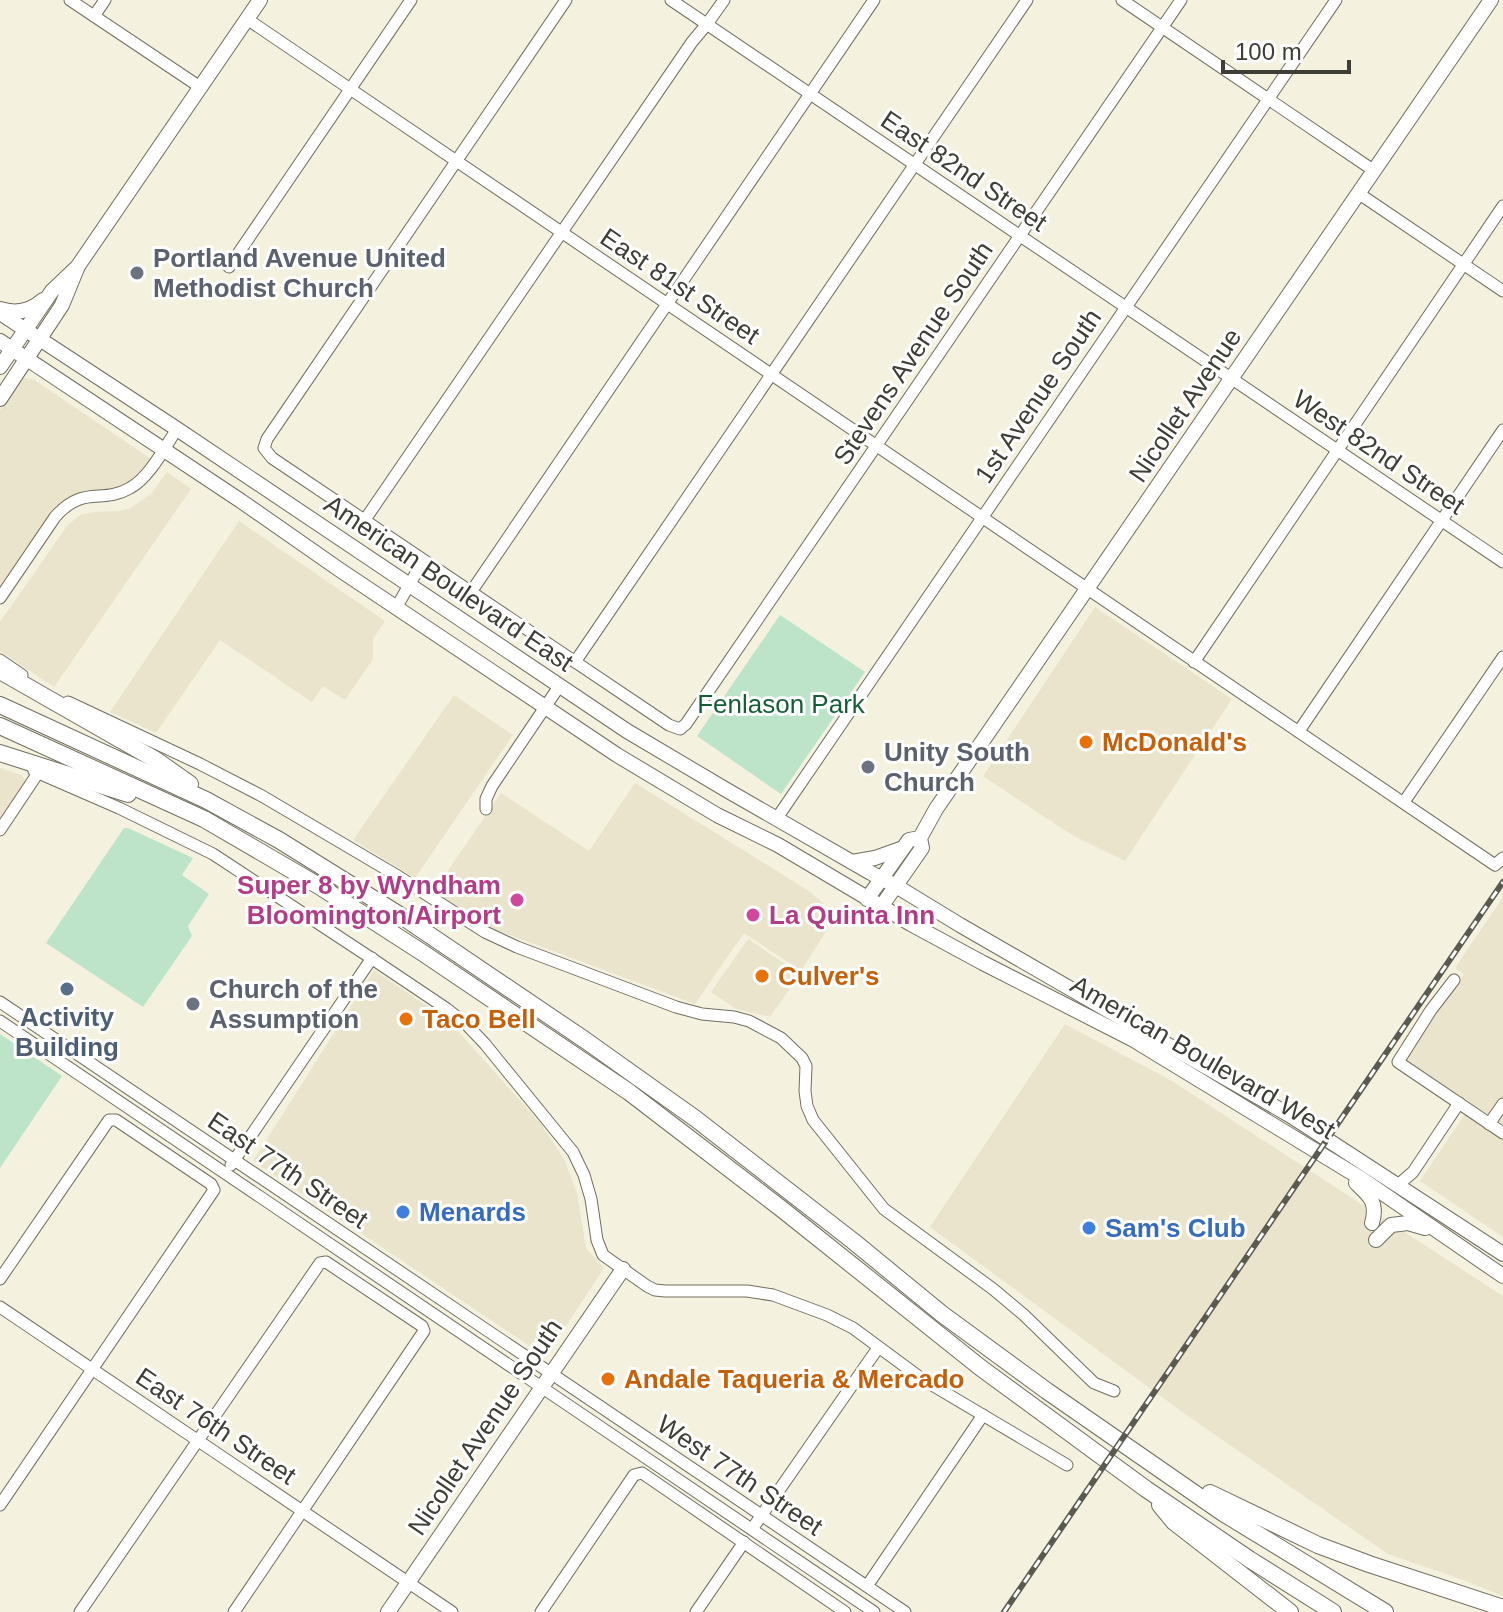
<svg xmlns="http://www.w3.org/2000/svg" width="1503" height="1612" viewBox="0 0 1503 1612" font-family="Arial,sans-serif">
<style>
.built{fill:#e9e4cb}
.green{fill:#bde3c9}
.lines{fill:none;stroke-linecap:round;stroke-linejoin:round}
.minor-casing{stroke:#716e5e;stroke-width:13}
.major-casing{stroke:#716e5e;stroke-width:16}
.highway-casing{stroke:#716e5e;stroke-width:18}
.minor{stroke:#fff;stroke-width:11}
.major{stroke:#fff;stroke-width:14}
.highway{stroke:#fff;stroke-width:16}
.rail-casing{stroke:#5b5a51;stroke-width:6}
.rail{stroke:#fff;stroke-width:3;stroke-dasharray:9;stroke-linecap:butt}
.worship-dot{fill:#6b7280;stroke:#fff;stroke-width:3}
.food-dot{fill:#e8710a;stroke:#fff;stroke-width:3}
.hotel-dot{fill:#d1479c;stroke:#fff;stroke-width:3}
.service-dot{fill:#5c6f8a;stroke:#fff;stroke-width:3}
.shop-dot{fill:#3f7fe0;stroke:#fff;stroke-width:3}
.labels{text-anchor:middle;stroke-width:6;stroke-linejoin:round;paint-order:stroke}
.street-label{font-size:26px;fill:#3e3d36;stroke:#fff}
.worship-label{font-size:26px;font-weight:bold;fill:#5b616d;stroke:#fff;text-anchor:start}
.park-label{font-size:26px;fill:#145d37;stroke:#fff}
.food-label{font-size:26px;font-weight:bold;fill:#c56008;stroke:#fff;text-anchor:start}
.hotel-label{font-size:26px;font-weight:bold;fill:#b23c85;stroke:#fff;text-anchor:end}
.service-label{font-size:26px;font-weight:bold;fill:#4e5e75;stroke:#fff}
.shop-label{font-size:26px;font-weight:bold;fill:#366cbe;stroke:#fff;text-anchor:start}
</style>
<rect width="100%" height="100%" fill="#f4f1df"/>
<g class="built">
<path d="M 24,378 L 33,379 L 151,459 L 131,482 L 115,490 L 91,491 L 70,498 L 0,591 L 0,410 L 20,381 Z"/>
<path d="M 167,472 L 191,489 L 54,687 L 0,651 L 0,622 L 67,526 L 80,515 L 93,512 L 120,511 L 130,508 L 150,495 Z"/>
<path d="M 239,521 L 385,621 L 373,639 L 373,659 L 345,700 L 323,686 L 312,702 L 220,640 L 156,733 L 110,712 Z"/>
<path d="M 1095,607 L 1232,699 L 1125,861 L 1072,835 L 983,776 Z"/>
<path d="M 454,695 L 513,735 L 415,878 L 353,840 Z"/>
<path d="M 0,768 L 21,775 L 25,779 L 25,782 L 0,822 Z"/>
<path d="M 635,783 L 809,891 L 823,903 L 827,916 L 827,930 L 801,971 L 744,933 L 695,1004 L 499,931 L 468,915 L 434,891 L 501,793 L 589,851 Z"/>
<path d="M 1503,897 L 1503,1237 L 1420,1181 L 1471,1105 L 1404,1060 L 1464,974 L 1455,968 Z"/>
<path d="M 748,939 L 800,974 L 770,1017 L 736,1009 L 711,992 Z"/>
<path d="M 374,970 L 449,1021 L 540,1123 L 564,1159 L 577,1193 L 586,1248 L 604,1268 L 549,1352 L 540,1353 L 253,1161 Z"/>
<path d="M 1065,1024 L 1172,1081 L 1503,1296 L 1503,1596 L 1466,1581 L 1388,1554 L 1185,1414 L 930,1227 Z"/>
</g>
<g class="green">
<path d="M 780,615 L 865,672 L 781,794 L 697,736 Z"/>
<path d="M 124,828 L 128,828 L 193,858 L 182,875 L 209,894 L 188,926 L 192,936 L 143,1007 L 46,943 Z"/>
<path d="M 0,1034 L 62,1076 L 0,1168 Z"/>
</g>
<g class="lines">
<defs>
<g id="minor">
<path d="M 70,0 L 200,87"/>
<path d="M 566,0 L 267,439 L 264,448 L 272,458 L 669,725 L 680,729 L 686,724 L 1181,0"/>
<path d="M 671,0 L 1503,562"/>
<path d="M 1122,0 L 1373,170"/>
<path d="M 94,16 L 105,0"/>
<path d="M 247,19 L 1495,865 L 1503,858"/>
<path d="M 1358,193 L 1503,291"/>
<path d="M 229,267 L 411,0"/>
<path d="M 364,521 L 692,42 L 707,24 L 724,0"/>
<path d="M 471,592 L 874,0"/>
<path d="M 0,598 L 55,517 C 84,484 101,505 130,488 C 149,478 165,447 177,429"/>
<path d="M 396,608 L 423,561"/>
<path d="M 0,660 L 22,675"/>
<path d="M 575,662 L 1027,0"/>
<path d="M 1194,662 L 1503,206"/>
<path d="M 68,702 L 200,764 L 262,796 L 396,875 L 485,932 L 517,947 L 676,1007 L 702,1014 L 734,1017 L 749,1021 L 781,1038 L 802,1058 L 806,1066 L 805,1091 L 807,1106 L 813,1120 L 884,1209 L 993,1289 L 1024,1315 L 1094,1383 L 1114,1391"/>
<path d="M 1299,731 L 1503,430"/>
<path d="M 34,771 L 119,808 L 213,854 L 368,956 L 447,1009 L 467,1025 L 485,1044 L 573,1152 L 584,1175 L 591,1199 L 597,1240 L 603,1255 L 647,1286 L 655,1290 L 665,1291 L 747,1291 L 773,1295 L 827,1315 L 853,1328 L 922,1379 L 1067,1465"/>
<path d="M 1404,802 L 1503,657"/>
<path d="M 486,809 L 486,799 L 492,786 L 560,685"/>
<path d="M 777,818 L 1336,0"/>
<path d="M 0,830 L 38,773"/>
<path d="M 1454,980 L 1431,1010 L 1398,1062 L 1503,1133"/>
<path d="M 0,1002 L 905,1612"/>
<path d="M 0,1021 L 874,1612"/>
<path d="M 1489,1124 L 1503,1104"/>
<path d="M 231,1165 L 372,958"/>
<path d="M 1398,1185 L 1413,1172 L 1459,1103"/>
<path d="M 0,1279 L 109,1120 L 116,1120 L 211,1184 L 214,1190 L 0,1505"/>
<path d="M 0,1307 L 452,1612"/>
<path d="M 752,1529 L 878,1348"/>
<path d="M 867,1586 L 983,1415"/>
<path d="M 80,1612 L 320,1263 L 326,1262 L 422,1326 L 424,1331 L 234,1612"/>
<path d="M 541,1612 L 634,1475 L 642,1473 L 845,1612"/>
<path d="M 696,1612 L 744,1542"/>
</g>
<g id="major">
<path d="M 0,309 C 16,314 31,311 43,300"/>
<path d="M 0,313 L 177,429 L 627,731 L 730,792 L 871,873 L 896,886 L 960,925 L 1291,1116 L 1503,1254"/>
<path d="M 0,341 L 241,501 L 340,570 L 617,755 L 717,815 L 778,845 L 911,924 L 983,963 L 1132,1039 L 1362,1179 L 1503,1276"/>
<path d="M 0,367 L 52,291 L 75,269"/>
<path d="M 0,399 L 62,305 L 78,266 L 260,0"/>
<path d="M 852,862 L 875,858 L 903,848"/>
<path d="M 867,899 L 909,840 L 920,838"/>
<path d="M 881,907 L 922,848 L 920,838 L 936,809 L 1491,0"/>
<path d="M 1356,1183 C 1370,1196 1378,1203 1372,1223"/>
<path d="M 1376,1240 L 1391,1225 L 1408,1223 L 1425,1228"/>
<path d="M 388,1612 L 623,1269"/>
</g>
<g id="highway">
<path d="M 0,671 L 156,760 L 190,784"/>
<path d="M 0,705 L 206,800 L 279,840 L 406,919 L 585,1040 L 696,1119 L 853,1241 L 942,1314 L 1047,1391 L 1223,1513 L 1385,1612"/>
<path d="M 0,726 L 204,819 L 319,886 L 423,953 L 629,1092 L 783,1210 L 981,1368 L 1146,1489 L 1249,1559 L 1333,1612"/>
<path d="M 0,753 L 128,794"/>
<path d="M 1210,1493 L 1318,1545 L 1369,1564 L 1503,1608"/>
<path d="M 1160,1505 L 1174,1522 L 1290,1612"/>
</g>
</defs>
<use href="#minor" class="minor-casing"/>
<use href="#major" class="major-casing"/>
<use href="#highway" class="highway-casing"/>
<use href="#minor" class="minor"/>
<use href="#major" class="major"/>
<use href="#highway" class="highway"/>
<defs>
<path id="rail" d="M 1004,1612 L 1503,882"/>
</defs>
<use href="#rail" class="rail-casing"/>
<use href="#rail" class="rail"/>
</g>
<g class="worship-dot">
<circle cx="137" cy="273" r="8"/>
<circle cx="868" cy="767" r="8"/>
<circle cx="193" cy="1004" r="8"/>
</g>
<g class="food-dot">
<circle cx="1086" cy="742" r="8"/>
<circle cx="762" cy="976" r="8"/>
<circle cx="406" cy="1019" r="8"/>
<circle cx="608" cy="1379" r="8"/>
</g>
<g class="hotel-dot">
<circle cx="517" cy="900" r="8"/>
<circle cx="753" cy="915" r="8"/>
</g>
<circle class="service-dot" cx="67" cy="989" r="8"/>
<g class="shop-dot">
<circle cx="403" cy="1212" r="8"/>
<circle cx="1089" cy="1228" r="8"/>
</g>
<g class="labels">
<g class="street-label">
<text transform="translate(964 171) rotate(34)" y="9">East 82nd Street</text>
<text transform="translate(680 286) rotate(34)" y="9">East 81st Street</text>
<text transform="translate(913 353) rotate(-56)" y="9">Stevens Avenue South</text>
<text transform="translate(1038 396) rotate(-56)" y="9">1st Avenue South</text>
<text transform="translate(1185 405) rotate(-56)" y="9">Nicollet Avenue</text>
<text transform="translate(1379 452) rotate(34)" y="9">West 82nd Street</text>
<text transform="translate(449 583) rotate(34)" y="9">American Boulevard East</text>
<text transform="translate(1203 1057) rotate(30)" y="9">American Boulevard West</text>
<text transform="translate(288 1170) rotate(34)" y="9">East 77th Street</text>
<text transform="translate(216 1426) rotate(34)" y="9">East 76th Street</text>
<text transform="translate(485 1427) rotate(-56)" y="9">Nicollet Avenue South</text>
<text transform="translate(740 1475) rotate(34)" y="9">West 77th Street</text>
</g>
<g class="worship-label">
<text x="153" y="267">Portland Avenue United<tspan x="153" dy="30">Methodist Church</tspan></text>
<text x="884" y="761">Unity South<tspan x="884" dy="30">Church</tspan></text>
<text x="209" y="998">Church of the<tspan x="209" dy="30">Assumption</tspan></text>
</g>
<g class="park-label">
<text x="781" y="713">Fenlason Park</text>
</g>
<g class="food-label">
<text x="1102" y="751">McDonald's</text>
<text x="778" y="985">Culver's</text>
<text x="422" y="1028">Taco Bell</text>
<text x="624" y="1388">Andale Taqueria &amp; Mercado</text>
</g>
<g class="hotel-label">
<text x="501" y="894">Super 8 by Wyndham<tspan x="501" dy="30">Bloomington/Airport</tspan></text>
<text x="769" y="924" text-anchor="start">La Quinta Inn</text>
</g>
<g class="service-label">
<text x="67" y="1026">Activity<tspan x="67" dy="30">Building</tspan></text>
</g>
<g class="shop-label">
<text x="419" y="1221">Menards</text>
<text x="1105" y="1237">Sam's Club</text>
</g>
</g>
<path d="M1223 60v12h126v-12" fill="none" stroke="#3e3d36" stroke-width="4"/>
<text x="1235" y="60" font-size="24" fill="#3e3d36" stroke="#ffffff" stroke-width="6" paint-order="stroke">100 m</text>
</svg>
